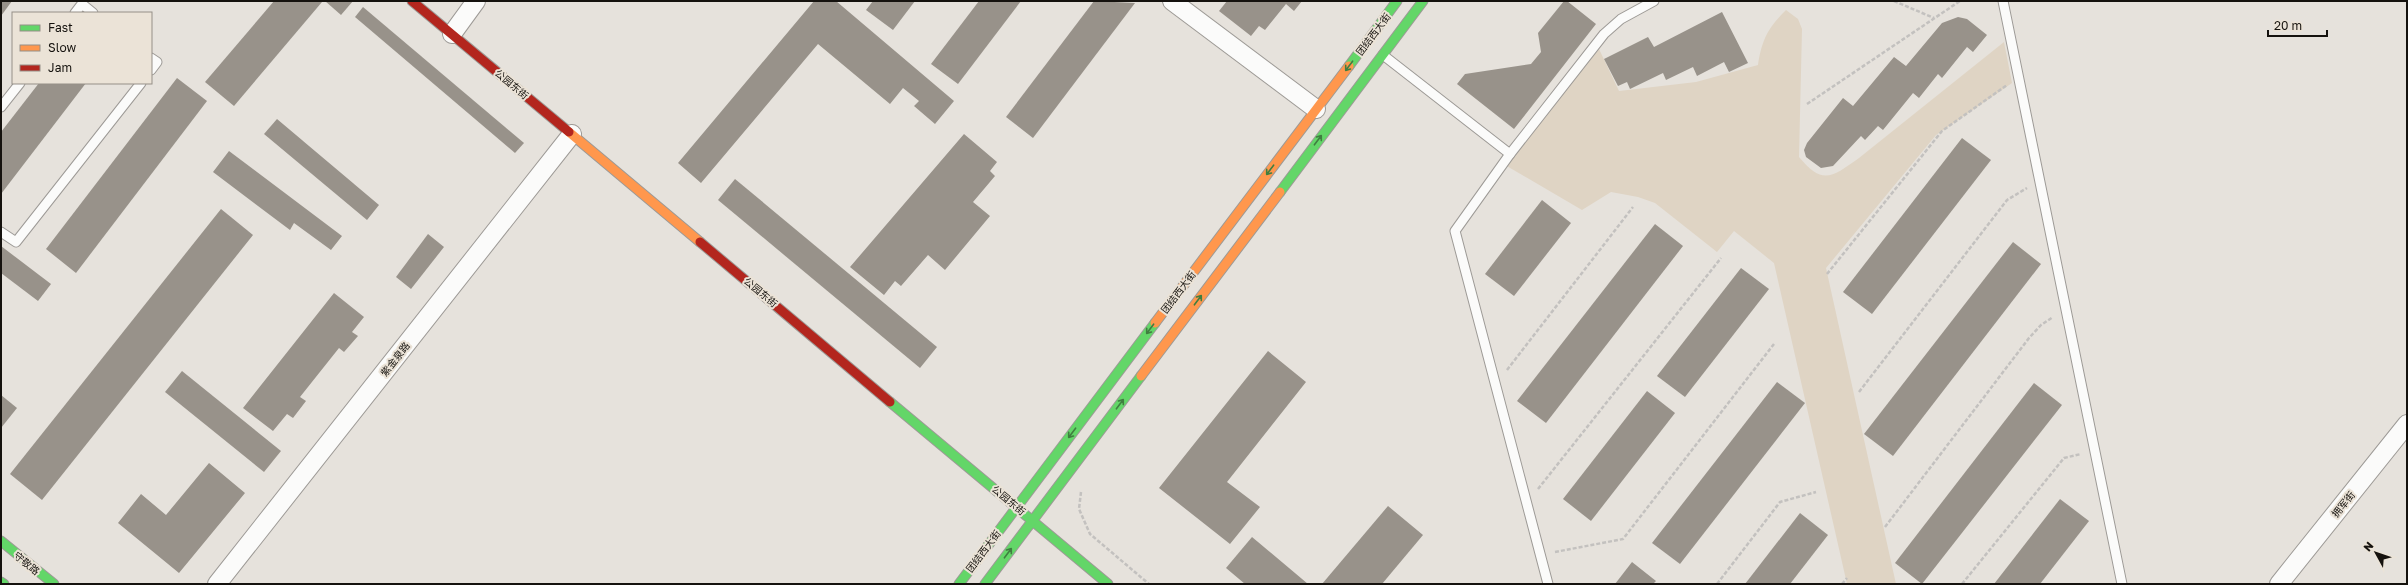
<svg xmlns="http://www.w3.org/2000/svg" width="2408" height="585" viewBox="0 0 2408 585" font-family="'Golos Text','Noto Sans SC',sans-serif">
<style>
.green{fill:#dfd4c4}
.building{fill:#98928a}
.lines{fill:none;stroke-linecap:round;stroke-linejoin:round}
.lane-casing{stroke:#9d9a96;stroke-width:11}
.street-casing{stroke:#9d9a96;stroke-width:20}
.fast-casing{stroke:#9d9a96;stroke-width:11}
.slow-casing{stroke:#9d9a96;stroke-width:11}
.jam-casing{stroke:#9d9a96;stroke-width:11}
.path{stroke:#c3c1bf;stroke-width:2.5;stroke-dasharray:4 2;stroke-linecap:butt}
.lane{stroke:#fbfbfa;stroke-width:9}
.street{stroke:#fbfbfa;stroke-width:18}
.fast{stroke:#63d668;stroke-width:9}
.slow{stroke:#ff974d;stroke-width:9}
.jam{stroke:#b3261e;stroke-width:9}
.oneway{stroke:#407e40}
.labels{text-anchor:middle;stroke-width:4;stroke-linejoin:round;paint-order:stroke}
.street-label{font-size:10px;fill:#15120e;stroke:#ebe3d7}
</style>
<rect width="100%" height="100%" fill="#e6e2dc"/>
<path class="green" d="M 1786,10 L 1798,19 L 1802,29 L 1799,157 C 1823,186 1832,177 1859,158 L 2004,42 L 2012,83 L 1936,135 L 1826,268 L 1896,584 L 1847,584 L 1774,263 L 1734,231 L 1717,252 L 1655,203 L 1638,197 L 1611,192 L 1582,210 L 1505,165 L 1599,49 L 1619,91 L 1696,82 L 1758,65 C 1762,39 1768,28 1786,10 Z"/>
<g class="building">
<path d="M 1,1 L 12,1 L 1,16 Z"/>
<path d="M 274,1 L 322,2 L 234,106 L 205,82 Z"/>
<path d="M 325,1 L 353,1 L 341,15 Z"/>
<path d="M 814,1 L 836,1 L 954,101 L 935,124 L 914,106 L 919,101 L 903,88 L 890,104 L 818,44 L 701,183 L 678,163 Z"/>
<path d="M 873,1 L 915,1 L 893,30 L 866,10 Z"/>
<path d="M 979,1 L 1021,1 L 958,84 L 931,64 Z"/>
<path d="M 1094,1 L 1135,3 L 1033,138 L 1006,117 Z"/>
<path d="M 1227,1 L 1302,1 L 1294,11 L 1286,4 L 1265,30 L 1259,26 L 1251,36 L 1219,11 Z"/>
<path d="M 1564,1 L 1567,1 L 1596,24 L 1514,129 L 1457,84 L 1465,74 L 1531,64 L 1541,52 L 1538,33 Z"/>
<path d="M 363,7 L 524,143 L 515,153 L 355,17 Z"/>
<path d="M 1722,12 L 1748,63 L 1729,72 L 1724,62 L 1697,76 L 1693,67 L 1666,80 L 1663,73 L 1630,89 L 1627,82 L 1618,86 L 1604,59 L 1648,37 L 1654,47 Z"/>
<path d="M 1958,17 L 1967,19 L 1987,35 L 1973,52 L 1967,47 L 1942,78 L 1938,74 L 1919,98 L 1913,93 L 1883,130 L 1878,126 L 1865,140 L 1861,136 L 1833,166 L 1821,168 L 1806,157 L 1804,150 L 1807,143 L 1843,98 L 1853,106 L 1894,57 L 1906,66 L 1942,23 Z"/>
<path d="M 177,78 L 207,101 L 76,273 L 46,249 Z"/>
<path d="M 39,83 L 86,83 L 1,194 L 1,132 Z"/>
<path d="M 277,119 L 379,205 L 367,220 L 264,134 Z"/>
<path d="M 964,134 L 997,162 L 990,171 L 995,176 L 973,202 L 990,216 L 945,270 L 928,255 L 901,286 L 895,281 L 884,295 L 850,267 Z"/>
<path d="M 1962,138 L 1991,160 L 1872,314 L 1843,292 Z"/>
<path d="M 229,151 L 342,236 L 331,250 L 294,223 L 290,230 L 213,172 Z"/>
<path d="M 735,179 L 937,347 L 920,368 L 718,200 Z"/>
<path d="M 1542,200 L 1571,223 L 1514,296 L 1485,274 Z"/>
<path d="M 221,209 L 253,235 L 42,500 L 10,474 Z"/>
<path d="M 1655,224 L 1683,246 L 1546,423 L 1517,401 Z"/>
<path d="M 428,234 L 444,247 L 411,289 L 396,277 Z"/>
<path d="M 2013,242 L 2041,264 L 1893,456 L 1864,434 Z"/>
<path d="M 1,246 L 51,284 L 38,301 L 1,273 Z"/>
<path d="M 1741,268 L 1769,289 L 1685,397 L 1657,376 Z"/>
<path d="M 334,293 L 364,317 L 352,332 L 358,336 L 344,352 L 339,348 L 300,397 L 306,401 L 293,418 L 287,414 L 273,431 L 243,408 Z"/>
<path d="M 1268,351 L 1306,382 L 1227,482 L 1260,507 L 1230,544 L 1159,488 Z"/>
<path d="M 182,371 L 281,451 L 264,472 L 165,392 Z"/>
<path d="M 1777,382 L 1805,403 L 1680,564 L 1652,543 Z"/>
<path d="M 2034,383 L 2062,405 L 1922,584 L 1895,563 Z"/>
<path d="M 1647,391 L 1675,413 L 1591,521 L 1563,499 Z"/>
<path d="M 1,395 L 17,408 L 1,428 Z"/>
<path d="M 209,463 L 245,493 L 179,573 L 118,523 L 141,494 L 166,515 Z"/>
<path d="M 2060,499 L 2089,521 L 2040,584 L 1994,584 Z"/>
<path d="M 1388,506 L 1423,535 L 1382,584 L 1322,584 Z"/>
<path d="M 1800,513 L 1828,535 L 1790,584 L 1745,584 Z"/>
<path d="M 1252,537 L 1308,584 L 1245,584 L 1226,568 Z"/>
<path d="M 1632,562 L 1656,581 L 1653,584 L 1615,584 Z"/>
</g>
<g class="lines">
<defs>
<g id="lane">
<path d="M 2003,1 L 2122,584"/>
<path d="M 75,13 L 82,4 L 93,13"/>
<path d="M 1383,55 L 1510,154"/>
<path d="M 151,58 L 157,62 L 151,70"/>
<path d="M 1,107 L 20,83"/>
<path d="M 1,232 L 16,242 L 141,83"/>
<path d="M 1548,584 L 1455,231 L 1510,154 L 1604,34 L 1621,19 L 1654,1"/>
</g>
<g id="street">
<path d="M 1172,1 L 1316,109"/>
<path d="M 452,34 L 476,1"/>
<path d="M 217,584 L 572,134"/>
<path d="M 2279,584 L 2407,424"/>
</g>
<g id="fast">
<path d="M 1349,66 L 1397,1"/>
<path d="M 1280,192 L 1423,1"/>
<path d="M 890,402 L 1108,584"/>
<path d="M 1,541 L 54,584"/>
<path d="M 1,582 L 4,584"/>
<path d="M 959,584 L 1155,323"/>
<path d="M 985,584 L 1141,376"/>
</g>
<g id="slow">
<path d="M 569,132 L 700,242"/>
<path d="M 1155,323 L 1349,66"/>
<path d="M 1141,376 L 1280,192"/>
</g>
<g id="jam">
<path d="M 412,1 L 569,132"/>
<path d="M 700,242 L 890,402"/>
</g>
</defs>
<use href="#lane" class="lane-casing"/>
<use href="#street" class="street-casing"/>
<use href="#fast" class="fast-casing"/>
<use href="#slow" class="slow-casing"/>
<use href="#jam" class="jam-casing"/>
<g class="path">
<path d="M 1894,1 L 1934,18"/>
<path d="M 1807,104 L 1960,1"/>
<path d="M 1827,274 L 1942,131 L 2007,85"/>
<path d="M 1507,370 L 1633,207"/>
<path d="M 1859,392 L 2007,200 L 2027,188"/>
<path d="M 1538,489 L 1721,258"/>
<path d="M 1081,492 L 1079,509 L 1090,534 L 1149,584"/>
<path d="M 1885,527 L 2029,338 L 2041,325 L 2053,317"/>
<path d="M 1555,552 L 1623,539 L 1774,344"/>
<path d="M 1717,584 L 1780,502 L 1816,492"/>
<path d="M 1842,584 L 1847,578"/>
<path d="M 1962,584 L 2064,458 L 2081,454"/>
</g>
<use href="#lane" class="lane"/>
<use href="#street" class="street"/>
<use href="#fast" class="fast"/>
<use href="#slow" class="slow"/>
<use href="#jam" class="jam"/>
</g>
<defs><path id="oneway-shaft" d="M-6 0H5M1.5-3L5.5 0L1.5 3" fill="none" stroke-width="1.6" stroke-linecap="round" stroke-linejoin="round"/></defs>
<g class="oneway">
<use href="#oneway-shaft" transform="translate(1349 66) rotate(127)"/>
<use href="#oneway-shaft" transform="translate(1318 140) rotate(-53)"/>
<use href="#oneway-shaft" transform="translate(1270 170) rotate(127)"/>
<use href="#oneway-shaft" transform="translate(1198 300) rotate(-53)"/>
<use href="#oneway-shaft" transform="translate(1150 329) rotate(127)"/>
<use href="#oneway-shaft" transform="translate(1120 404) rotate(-53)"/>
<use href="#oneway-shaft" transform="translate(1072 433) rotate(127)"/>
<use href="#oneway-shaft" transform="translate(1008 553) rotate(-53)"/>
</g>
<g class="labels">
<g class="street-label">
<text transform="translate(1373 34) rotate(-53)" y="4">团结西大街</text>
<text transform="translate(512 84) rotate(40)" y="4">公园东街</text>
<text transform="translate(761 292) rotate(40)" y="4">公园东街</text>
<text transform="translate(1178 292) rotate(-53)" y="4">团结西大街</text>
<text transform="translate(395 359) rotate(-52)" y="4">紫金泉路</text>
<text transform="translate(1009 500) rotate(40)" y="4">公园东街</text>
<text transform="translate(2343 504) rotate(-51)" y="4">拥军街</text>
<text transform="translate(983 551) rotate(-53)" y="4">团结西大街</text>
<text transform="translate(27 563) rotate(39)" y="4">守敬路</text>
</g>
</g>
<rect width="2408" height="585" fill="none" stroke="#15120e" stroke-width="4"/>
<rect x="12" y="12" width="140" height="72" fill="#ebe3d7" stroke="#958f87"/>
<rect x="20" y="25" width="20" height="6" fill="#63d668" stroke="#958f87"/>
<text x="48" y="32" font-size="12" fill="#15120e">Fast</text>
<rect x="20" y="45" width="20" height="6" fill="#ff974d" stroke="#958f87"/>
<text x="48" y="52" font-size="12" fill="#15120e">Slow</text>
<rect x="20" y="65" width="20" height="6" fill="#b3261e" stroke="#958f87"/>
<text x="48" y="72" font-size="12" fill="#15120e">Jam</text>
<g transform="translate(2376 553) rotate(310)" stroke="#ebe3d7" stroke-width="3" paint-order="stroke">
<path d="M0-3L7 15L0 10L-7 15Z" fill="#15120e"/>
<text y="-6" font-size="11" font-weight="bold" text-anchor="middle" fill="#15120e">N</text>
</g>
<path d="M2268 30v6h59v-6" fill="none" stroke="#15120e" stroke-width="2"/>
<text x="2274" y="30" font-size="12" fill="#15120e" stroke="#ebe3d7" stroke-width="3" paint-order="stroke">20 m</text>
</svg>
